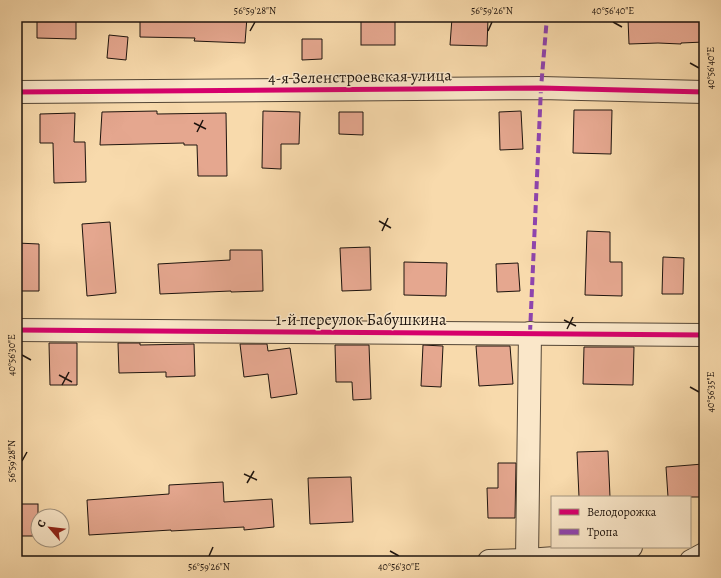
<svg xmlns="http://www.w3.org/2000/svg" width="721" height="578" viewBox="0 0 721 578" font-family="Alegreya,serif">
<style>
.building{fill:#e5a78f;stroke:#1e140e}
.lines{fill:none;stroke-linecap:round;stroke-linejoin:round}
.minor-casing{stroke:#544636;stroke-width:24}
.minor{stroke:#fae7c9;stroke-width:22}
.quiet{stroke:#8e44ad;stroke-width:4;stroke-dasharray:8 4;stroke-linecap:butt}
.cycleway-casing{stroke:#fae7c9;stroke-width:8}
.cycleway{stroke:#d6006c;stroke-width:5}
.ticks{fill:none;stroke:#1e140e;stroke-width:1.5}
.labels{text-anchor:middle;stroke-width:3;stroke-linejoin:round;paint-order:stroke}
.street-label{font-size:16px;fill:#1e140e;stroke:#fae7c9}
.neatline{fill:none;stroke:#1e140e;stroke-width:1.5}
.ticks-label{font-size:10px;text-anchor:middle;fill:#1e140e}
</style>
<rect width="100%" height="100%" fill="#f8daac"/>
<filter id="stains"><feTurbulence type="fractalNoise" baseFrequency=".005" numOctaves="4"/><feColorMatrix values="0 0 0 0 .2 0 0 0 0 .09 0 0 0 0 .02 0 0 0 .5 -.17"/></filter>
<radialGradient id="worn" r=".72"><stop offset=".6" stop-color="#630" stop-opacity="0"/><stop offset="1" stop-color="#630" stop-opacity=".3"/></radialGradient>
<g class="building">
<path d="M 37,17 L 76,17 L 76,39 L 37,38 Z"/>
<path d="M 140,17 L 247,17 L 245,43 L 194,41 L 195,38 L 140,37 Z"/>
<path d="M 452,18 L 488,19 L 487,46 L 450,45 Z"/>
<path d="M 704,18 L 704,42 L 681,43 L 681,44 L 658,43 L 629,44 L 628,19 Z"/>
<rect x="361" y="20" width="34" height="25"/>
<path d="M 109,35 L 128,37 L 126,60 L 107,58 Z"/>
<path d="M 302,39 L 322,39 L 322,59 L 302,60 Z"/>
<path d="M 574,110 L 612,110 L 611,154 L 573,153 Z"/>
<path d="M 157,111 L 157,114 L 226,113 L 227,176 L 198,176 L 197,145 L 184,145 L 184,143 L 100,145 L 102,112 Z"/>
<path d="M 263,111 L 300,112 L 299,144 L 281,144 L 281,169 L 262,168 Z"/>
<path d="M 521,111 L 523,149 L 500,150 L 499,112 Z"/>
<path d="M 339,112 L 363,112 L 363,135 L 339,134 Z"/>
<path d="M 75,113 L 74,142 L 85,142 L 86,182 L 54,183 L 53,143 L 40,143 L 40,114 Z"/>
<path d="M 110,222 L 116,293 L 87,296 L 82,224 Z"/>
<path d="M 587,231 L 610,232 L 610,262 L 622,262 L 622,296 L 585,295 Z"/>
<path d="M 17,243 L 39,244 L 39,291 L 17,291 Z"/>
<path d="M 370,247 L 371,290 L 342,291 L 340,248 Z"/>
<path d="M 230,250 L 262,250 L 263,291 L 231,292 L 231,291 L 160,294 L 158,264 L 230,260 Z"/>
<path d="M 663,257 L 684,258 L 683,294 L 662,294 Z"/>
<path d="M 404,262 L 447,263 L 446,296 L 404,295 Z"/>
<path d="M 518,263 L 520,291 L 497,292 L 496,264 Z"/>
<path d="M 49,343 L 77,343 L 77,385 L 50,385 Z"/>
<path d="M 118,343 L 140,343 L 140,345 L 194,344 L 195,376 L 166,377 L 166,372 L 119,373 Z"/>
<path d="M 240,344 L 267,344 L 268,351 L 290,348 L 297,394 L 271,398 L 268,374 L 244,377 Z"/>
<path d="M 335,345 L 369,345 L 371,399 L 353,400 L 352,382 L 336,382 Z"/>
<path d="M 423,345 L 443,346 L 441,387 L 421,386 Z"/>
<path d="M 476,346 L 510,346 L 513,384 L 479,386 Z"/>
<path d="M 584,347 L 634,347 L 633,385 L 583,384 Z"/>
<path d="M 608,451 L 610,497 L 579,497 L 577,452 Z"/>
<path d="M 498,463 L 516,463 L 515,518 L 488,518 L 487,488 L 498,488 Z"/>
<path d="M 703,464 L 704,497 L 668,497 L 666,467 Z"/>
<path d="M 351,477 L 353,522 L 310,524 L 308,478 Z"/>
<path d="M 223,482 L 224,502 L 272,499 L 274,527 L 244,530 L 244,527 L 171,531 L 171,530 L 89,535 L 87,500 L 169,494 L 169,485 Z"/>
<rect x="17" y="504" width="21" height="32"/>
</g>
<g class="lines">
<defs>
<g id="minor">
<path d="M 17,92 L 541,88 L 704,92"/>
<path d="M 17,330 L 704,335"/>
<path d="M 527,560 L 530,333"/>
<path d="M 489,561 L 527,560 L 612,554 L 631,547"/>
<path d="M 691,561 L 704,554"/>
</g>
</defs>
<use href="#minor" class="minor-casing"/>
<use href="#minor" class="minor"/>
<g class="quiet">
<path d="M 530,333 L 541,88 L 547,17"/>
<path d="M 527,560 L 527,561"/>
</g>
<defs>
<g id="cycleway">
<path d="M 17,92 L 541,88 L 704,92"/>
<path d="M 17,330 L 704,335"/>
</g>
</defs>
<use href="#cycleway" class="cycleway-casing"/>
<use href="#cycleway" class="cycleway"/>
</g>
<path class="ticks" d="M 613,22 L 622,27M 250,31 L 255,22M 488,31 L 492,22M 690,63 L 699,68M 194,123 L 206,129M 197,132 L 203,120M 379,221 L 391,228M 382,231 L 388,218M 564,320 L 576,326M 567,329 L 573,317M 22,355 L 31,360M 59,375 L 72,382M 62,385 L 69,372M 690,387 L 699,392M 22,461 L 27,452M 244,474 L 257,480M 247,483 L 254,471M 390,551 L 399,556M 209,556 L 213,547"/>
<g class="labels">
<g class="street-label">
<text transform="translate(360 76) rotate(-1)" y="6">4-я Зеленстроевская улица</text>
<text x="361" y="325">1-й переулок Бабушкина</text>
</g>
</g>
<rect width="721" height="578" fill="none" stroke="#f8daac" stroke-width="44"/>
<rect x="551" y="496" width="140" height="52" fill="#fae7c9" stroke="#a2937e"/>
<rect x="559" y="509" width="20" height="6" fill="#d6006c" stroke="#a2937e"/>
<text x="587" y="516" font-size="12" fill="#1e140e">Велодорожка</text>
<rect x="559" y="529" width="20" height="6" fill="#8e44ad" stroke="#a2937e"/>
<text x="587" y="536" font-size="12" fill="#1e140e">Тропа</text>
<g transform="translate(50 528) rotate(298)"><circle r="19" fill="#fae7c9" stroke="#a2937e"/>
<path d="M0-3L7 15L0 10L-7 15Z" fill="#8f2418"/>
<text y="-6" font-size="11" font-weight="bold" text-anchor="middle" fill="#1e140e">С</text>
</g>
<rect x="22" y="22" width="677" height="534" class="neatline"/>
<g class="ticks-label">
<text x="255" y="14">56°59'28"N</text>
<text x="492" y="14">56°59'26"N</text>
<text x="613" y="14">40°56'40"E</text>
<text transform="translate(710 68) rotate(-90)" y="4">40°56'40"E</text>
<text transform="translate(11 355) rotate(-90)" y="4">40°56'30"E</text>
<text transform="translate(710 392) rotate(-90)" y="4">40°56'35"E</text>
<text transform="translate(11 461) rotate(-90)" y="4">56°59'28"N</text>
<text x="209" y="570">56°59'26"N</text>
<text x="399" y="570">40°56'30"E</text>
</g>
<rect width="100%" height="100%" filter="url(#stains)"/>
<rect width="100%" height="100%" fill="url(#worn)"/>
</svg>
